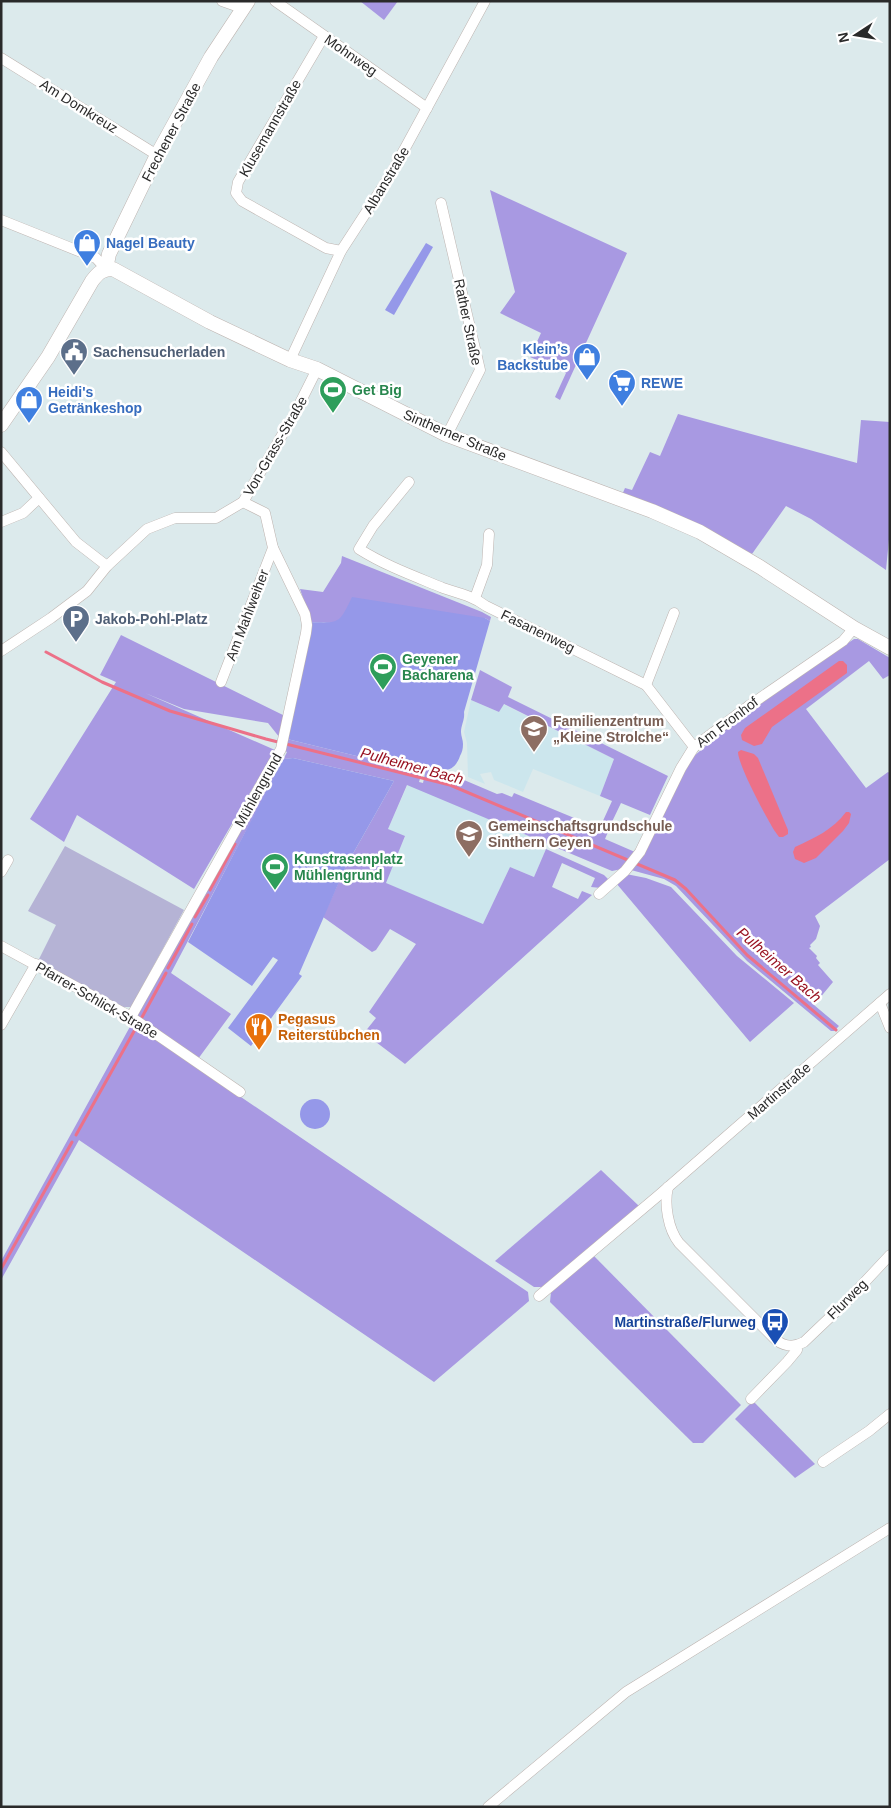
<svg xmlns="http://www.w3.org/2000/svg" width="891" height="1808" viewBox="0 0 891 1808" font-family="Helvetica,sans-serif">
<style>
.education{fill:#cce6ed}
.green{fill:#a899e2}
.cemetery{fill:#b5b3d5}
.pitch{fill:#9598e9}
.water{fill:#ec7188}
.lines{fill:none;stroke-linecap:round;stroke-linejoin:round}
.stream{stroke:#ec7188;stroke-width:3}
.street-casing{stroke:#beb4b0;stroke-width:11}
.secondary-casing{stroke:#beb4b0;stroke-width:15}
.street{stroke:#fff;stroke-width:10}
.secondary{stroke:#fff;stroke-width:14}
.labels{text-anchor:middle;stroke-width:5;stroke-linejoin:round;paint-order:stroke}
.street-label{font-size:14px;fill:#2a2a2a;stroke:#fff}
.shop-label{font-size:14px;font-weight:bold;fill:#366cbe;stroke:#fff;text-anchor:start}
.service-label{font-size:14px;font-weight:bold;fill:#4e5e75;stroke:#fff;text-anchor:start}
.leisure-label{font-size:14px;font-weight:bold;fill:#27864d;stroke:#fff;text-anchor:start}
.education-label{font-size:14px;font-weight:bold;fill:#785e54;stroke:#fff;text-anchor:start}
.food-label{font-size:14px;font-weight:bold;fill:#c56008;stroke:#fff;text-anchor:start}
.transit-label{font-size:14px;font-weight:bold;fill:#164399;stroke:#fff;text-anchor:end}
.water-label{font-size:15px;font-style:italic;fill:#98101f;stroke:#fff}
</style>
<rect width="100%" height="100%" fill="#dceaec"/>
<g class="education">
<path d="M 471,700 L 499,712 L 503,704 L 614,759 L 600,796 L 533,769 L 523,792 L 494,780 L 491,772 L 480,774 L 485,784 L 468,777 L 467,743 L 464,732 Z"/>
<path d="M 408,784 L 548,844 L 534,877 L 510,867 L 483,924 L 385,883 L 405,837 L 388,829 Z"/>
</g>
<g class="green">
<path d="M 360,1 L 398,1 L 384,20 Z"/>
<path d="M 490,190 L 627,253 L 560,400 L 555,397 L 566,373 L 530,357 L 541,333 L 500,313 L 515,292 Z"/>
<path d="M 678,414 L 857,463 L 861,420 L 890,422 L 890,529 L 886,570 L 811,519 L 786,506 L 752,554 L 694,524 L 622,495 L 625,488 L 632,490 L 650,452 L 660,456 Z"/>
<path d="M 342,556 L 482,612 L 491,617 L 490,621 L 485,618 L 342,618 L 334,623 L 310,622 L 310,619 L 300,589 L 323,592 L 341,563 Z"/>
<path d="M 121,635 L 285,716 L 280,738 L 268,723 L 184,709 L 145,693 L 275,750 L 194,889 L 77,815 L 64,842 L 30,819 L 116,682 L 100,675 Z"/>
<path d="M 854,639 L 858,639 L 890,658 L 890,675 L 883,679 L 869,661 L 806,709 L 866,788 L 888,772 L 890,773 L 890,859 L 815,916 L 820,926 L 816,939 L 810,945 L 811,947 L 809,948 L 817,956 L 816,958 L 820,963 L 818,965 L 833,982 L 814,1005 L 839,1026 L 834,1031 L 831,1031 L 747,961 L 676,886 L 664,879 L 631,870 L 693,757 L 732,723 Z"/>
<path d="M 480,670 L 512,687 L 508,697 L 668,776 L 650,815 L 621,803 L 610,826 L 602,823 L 612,801 L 600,796 L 614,759 L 504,704 L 499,712 L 471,700 Z"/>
<path d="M 287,739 L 422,772 L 419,782 L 423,783 L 426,769 L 446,775 L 450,774 L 497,794 L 502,793 L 512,797 L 514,793 L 608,832 L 605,839 L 635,852 L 622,869 L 612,871 L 407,785 L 388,829 L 405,836 L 386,883 L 483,924 L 510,867 L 534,877 L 546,849 L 604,875 L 608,879 L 601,888 L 591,887 L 595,878 L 562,863 L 552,887 L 578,899 L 582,891 L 592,895 L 405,1064 L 364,1033 L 376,1018 L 369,1012 L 416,944 L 390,929 L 376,950 L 372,952 L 323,917 L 346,866 L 394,781 L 293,758 L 284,759 L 171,973 L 231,1014 L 198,1059 L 136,1016 L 281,757 L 284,758 L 287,752 L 285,751 Z"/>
<path d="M 626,874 L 646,878 L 671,887 L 737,956 L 794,1003 L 750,1042 L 616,883 Z"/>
<path d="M 132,1023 L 528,1292 L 529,1301 L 434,1382 L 79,1140 L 1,1280 L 1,1261 Z"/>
<path d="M 601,1170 L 639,1206 L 545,1287 L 534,1287 L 495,1261 Z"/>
<path d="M 593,1255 L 741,1405 L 703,1443 L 693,1443 L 550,1302 L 551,1292 Z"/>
<path d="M 753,1401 L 815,1464 L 795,1478 L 735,1419 Z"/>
</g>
<path class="cemetery" d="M 65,846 L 184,910 L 131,1007 L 121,1007 L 38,961 L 56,925 L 28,911 Z"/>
<g class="pitch">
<path d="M 426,243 L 433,247 L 394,315 L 385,310 Z"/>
<path d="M 352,597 L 485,618 L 490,621 L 464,712 C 465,720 461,725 461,732 C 461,736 463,740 463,744 C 463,749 462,752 460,756 C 453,776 440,770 424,765 L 422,772 L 287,739 L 310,622 C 340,623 339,624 352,597 Z"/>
<path d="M 293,758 L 394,781 L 346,866 L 299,974 L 302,976 L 251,1046 L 228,1028 L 278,960 L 273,957 L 252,986 L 188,942 L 283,759 Z"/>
<circle cx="315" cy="1114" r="15"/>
</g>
<g class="water">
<path d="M 839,661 L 843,661 L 847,665 L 847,673 L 772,727 L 762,744 L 754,746 L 742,740 L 741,735 L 745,728 Z"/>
<path d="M 741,750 L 754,754 L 758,758 L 788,830 L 788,834 L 783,837 L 779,837 L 774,830 C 766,817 738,765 738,752 Z"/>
<path d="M 846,812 L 849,812 L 851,814 L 849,823 L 843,831 L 816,858 L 804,863 L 795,859 L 793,852 L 795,847 C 814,838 833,830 846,812 Z"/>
</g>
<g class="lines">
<g class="stream">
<path d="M 46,652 L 102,682 L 170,711 L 266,739 L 450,785 L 675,880 L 686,889 L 747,955 L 836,1030"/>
<path d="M 210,890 L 235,844"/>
<path d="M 195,917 L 208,895"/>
<path d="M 168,968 L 192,924"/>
<path d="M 141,1019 L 166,973"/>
<path d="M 76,1135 L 137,1026"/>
<path d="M 1,1269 L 72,1142"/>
</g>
<defs>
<g id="street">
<path d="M 222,1 L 242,8"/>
<path d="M 275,1 L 427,108"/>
<path d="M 324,36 L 238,182 L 236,193 L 242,201 L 326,248 L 341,251"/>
<path d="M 1,58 L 157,155"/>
<path d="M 441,203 L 480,370 L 447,435"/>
<path d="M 1,220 L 96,258 L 106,269"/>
<path d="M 290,360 L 341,251 L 391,174 L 485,1"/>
<path d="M 1,452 L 76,542 L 107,566"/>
<path d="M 409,482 L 373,526 L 359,549 C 386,566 414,576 443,588 C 458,593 473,596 486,606 L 646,685 L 694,747"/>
<path d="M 1,522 L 23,513 L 39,498"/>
<path d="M 475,598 L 487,565 L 489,534"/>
<path d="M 1,651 L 51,618 L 87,591 L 107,566 L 147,529 L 175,518 L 216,518 L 243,502 L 295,413 L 317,369"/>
<path d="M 221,682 L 273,548"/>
<path d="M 646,685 L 674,613"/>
<path d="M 1,872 L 8,860"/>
<path d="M 599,894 L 625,871 L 640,852 L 681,768 L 694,747 L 750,705 L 843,641 L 854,628"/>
<path d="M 1,946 L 131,1017 L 240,1092"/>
<path d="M 880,1003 L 890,1028"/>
<path d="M 131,1017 L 281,749 L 306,633 L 307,625 L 305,614 L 273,548 L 265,513 L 243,502"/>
<path d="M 1,1025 L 36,964"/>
<path d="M 668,1187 C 664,1204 668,1229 679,1243 L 774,1338 C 782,1346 793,1348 804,1342 L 846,1302 L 890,1255"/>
<path d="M 539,1296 L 659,1195 L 890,994"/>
<path d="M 751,1399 L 787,1362 L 797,1350 L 796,1346"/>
<path d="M 823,1462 L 869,1431 L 890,1414"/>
<path d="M 488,1807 L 626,1692 L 890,1528"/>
</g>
<g id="secondary">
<path d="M 106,269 L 109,254 L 157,155 L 211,57 L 248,1"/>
<path d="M 1,425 L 48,357 L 92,281 C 98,273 102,269 113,269 L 210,322 L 290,360 L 317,369 L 447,435 L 652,511 L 700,532 L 760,567 L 854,628 L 890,648"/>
</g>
</defs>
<use href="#street" class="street-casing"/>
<use href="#secondary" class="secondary-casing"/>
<use href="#street" class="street"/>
<use href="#secondary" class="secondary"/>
</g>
<defs>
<symbol id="shop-pin" viewBox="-11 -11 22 30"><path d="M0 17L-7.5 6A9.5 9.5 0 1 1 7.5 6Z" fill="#3f7fe0" stroke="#fff"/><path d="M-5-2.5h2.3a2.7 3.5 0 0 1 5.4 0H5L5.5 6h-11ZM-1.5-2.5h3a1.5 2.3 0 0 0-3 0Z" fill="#fff"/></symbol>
<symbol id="civic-pin" viewBox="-11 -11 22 30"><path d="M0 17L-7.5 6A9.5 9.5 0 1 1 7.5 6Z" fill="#5c6f8a" stroke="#fff"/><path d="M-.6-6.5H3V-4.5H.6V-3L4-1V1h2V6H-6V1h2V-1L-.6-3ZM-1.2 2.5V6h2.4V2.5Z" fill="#fff"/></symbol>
<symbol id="supermarket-pin" viewBox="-11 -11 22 30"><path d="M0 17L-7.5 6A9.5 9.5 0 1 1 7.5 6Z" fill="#3f7fe0" stroke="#fff"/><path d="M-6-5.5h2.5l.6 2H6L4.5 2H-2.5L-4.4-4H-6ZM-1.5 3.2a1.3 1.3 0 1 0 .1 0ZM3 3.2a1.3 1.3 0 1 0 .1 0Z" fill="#fff"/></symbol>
<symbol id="stadium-pin" viewBox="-11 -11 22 30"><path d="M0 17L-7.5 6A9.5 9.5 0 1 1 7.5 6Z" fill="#2e9e5b" stroke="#fff"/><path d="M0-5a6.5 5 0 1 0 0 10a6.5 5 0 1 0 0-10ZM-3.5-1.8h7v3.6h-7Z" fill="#fff"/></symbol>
<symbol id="parking-pin" viewBox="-11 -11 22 30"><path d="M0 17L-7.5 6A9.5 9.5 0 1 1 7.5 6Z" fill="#5c6f8a" stroke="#fff"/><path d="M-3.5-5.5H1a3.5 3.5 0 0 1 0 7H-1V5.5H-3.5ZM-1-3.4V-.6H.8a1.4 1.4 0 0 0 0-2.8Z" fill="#fff"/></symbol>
<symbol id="school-pin" viewBox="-11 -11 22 30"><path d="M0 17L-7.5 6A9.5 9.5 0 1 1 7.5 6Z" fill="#8d6e63" stroke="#fff"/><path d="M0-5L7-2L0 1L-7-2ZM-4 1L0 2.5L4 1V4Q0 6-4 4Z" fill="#fff"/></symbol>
<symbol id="restaurant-pin" viewBox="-11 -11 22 30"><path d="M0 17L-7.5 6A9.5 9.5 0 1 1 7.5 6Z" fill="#e8710a" stroke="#fff"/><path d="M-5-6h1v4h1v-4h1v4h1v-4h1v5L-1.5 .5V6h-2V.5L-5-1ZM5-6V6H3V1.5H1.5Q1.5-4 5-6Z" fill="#fff"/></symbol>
<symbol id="bus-pin" viewBox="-11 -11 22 30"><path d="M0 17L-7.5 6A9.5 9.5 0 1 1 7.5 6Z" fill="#1a4fb4" stroke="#fff"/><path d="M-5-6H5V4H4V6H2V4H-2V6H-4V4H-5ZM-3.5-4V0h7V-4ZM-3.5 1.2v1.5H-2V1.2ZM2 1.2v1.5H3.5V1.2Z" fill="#fff"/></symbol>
</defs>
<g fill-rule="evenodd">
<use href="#shop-pin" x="71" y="227" width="32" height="43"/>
<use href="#civic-pin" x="58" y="336" width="32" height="43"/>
<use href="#shop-pin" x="571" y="341" width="32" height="43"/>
<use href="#supermarket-pin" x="606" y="367" width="32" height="43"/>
<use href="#stadium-pin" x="317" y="374" width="32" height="43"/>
<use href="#shop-pin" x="13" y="384" width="32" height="43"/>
<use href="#parking-pin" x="60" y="603" width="32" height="43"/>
<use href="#stadium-pin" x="367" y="651" width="32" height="43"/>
<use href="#school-pin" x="518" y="713" width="32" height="43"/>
<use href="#school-pin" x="453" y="818" width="32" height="43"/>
<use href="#stadium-pin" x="259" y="851" width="32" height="43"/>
<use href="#restaurant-pin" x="243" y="1011" width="32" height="43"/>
<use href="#bus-pin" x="759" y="1306" width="32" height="43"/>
</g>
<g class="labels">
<g class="street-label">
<text transform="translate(351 55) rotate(35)" y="5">Mohnweg</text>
<text transform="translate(79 106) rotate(32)" y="5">Am Domkreuz</text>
<text transform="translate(270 128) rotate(-60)" y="5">Klusemannstraße</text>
<text transform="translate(171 132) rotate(-62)" y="5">Frechener Straße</text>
<text transform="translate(386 180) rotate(-59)" y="5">Albanstraße</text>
<text transform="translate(468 322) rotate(78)" y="5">Rather Straße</text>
<text transform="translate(455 435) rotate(23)" y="5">Sintherner Straße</text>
<text transform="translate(275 446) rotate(-60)" y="5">Von-Grass-Straße</text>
<text transform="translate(247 615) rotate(-69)" y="5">Am Mahlweiher</text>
<text transform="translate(538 631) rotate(26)" y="5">Fasanenweg</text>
<text transform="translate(727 722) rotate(-37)" y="5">Am Fronhof</text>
<text transform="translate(258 790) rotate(-61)" y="5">Mühlengrund</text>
<text transform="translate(97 1000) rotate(30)" y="5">Pfarrer-Schlick-Straße</text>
<text transform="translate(779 1091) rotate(-41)" y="5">Martinstraße</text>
<text transform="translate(847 1299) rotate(-45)" y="5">Flurweg</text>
</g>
<g class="shop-label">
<text x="106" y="248">Nagel Beauty</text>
<text x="568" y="354" text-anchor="end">Klein’s<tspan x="568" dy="16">Backstube</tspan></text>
<text x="641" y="388">REWE</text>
<text x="48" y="397">Heidi's<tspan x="48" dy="16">Getränkeshop</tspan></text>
</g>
<g class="service-label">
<text x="93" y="357">Sachensucherladen</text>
<text x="95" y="624">Jakob-Pohl-Platz</text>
</g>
<g class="leisure-label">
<text x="352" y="395">Get Big</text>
<text x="402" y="664">Geyener<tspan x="402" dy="16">Bacharena</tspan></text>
<text x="294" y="864">Kunstrasenplatz<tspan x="294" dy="16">Mühlengrund</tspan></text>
</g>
<g class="education-label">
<text x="553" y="726">Familienzentrum<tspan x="553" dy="16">„Kleine Strolche“</tspan></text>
<text x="488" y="831">Gemeinschaftsgrundschule<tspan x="488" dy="16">Sinthern Geyen</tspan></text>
</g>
<g class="food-label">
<text x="278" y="1024">Pegasus<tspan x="278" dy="16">Reiterstübchen</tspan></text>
</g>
<g class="transit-label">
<text x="756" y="1327">Martinstraße/Flurweg</text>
</g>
<g class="water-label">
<text transform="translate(412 766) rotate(15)" y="5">Pulheimer Bach</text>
<text transform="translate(779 965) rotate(41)" y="5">Pulheimer Bach</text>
</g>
</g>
<rect width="891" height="1808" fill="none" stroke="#2a2a2a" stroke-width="5"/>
<g transform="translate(856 35) rotate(258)" stroke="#ffffff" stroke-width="4" paint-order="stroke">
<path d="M0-4L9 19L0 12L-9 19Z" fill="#2a2a2a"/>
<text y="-8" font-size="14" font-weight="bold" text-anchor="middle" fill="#2a2a2a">N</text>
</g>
</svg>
